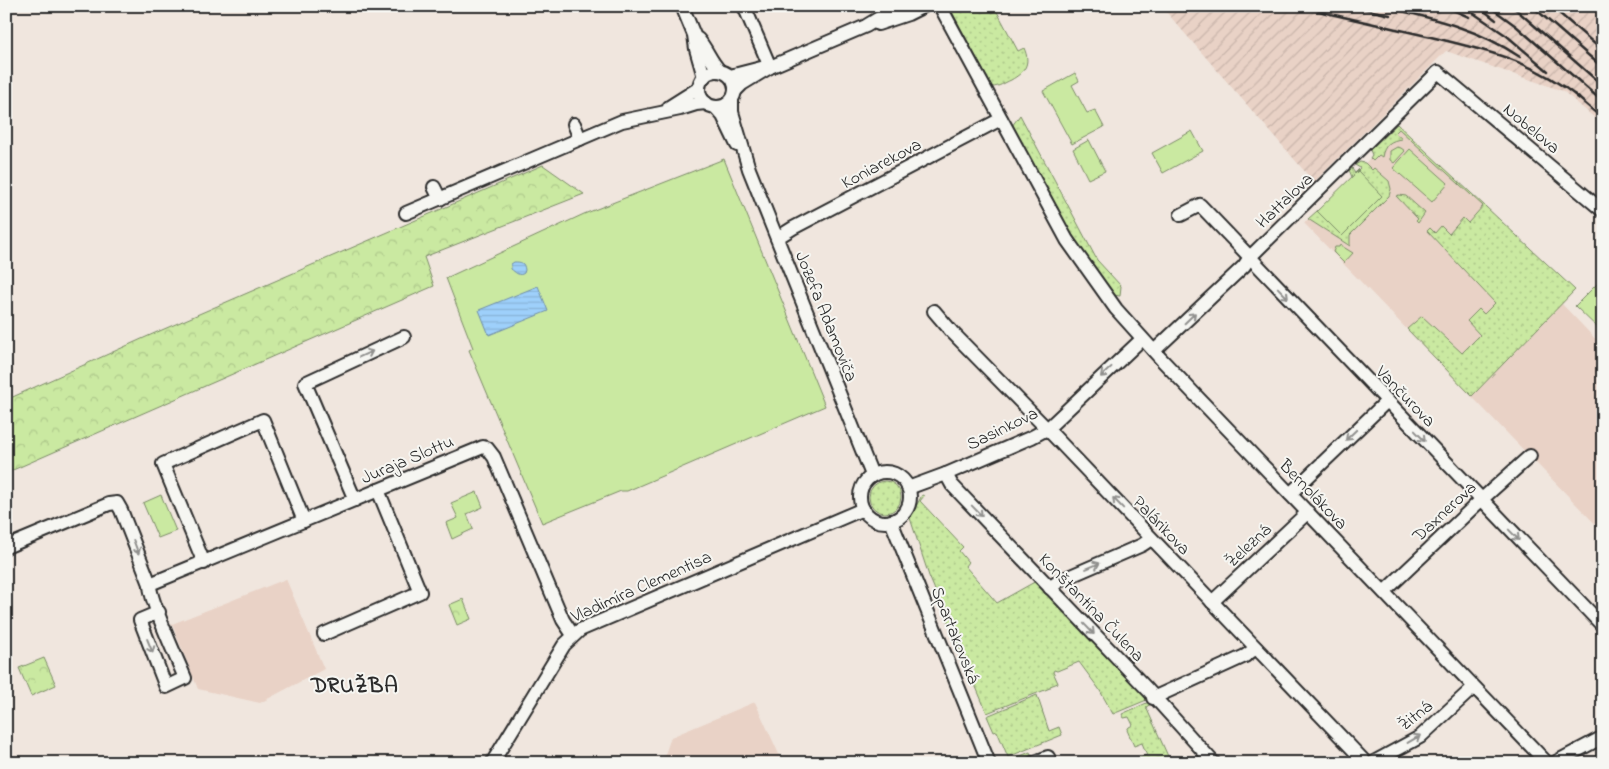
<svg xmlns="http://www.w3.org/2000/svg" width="1609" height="769" viewBox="0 0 1609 769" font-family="'Indie Flower',sans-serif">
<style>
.built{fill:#e9d2c6}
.industrial{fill:url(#industrial-furrows)}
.grass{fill:url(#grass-dots);stroke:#7a8a66}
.park{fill:url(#park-crowns);stroke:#7a8a66}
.pitch{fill:#cae9a1;stroke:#7a8a66}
.water{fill:url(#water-rules);stroke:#708ea8}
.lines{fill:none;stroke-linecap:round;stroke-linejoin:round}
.minor-casing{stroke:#2b2b2b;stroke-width:16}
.minor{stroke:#f6f6f2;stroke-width:12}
.rail{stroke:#2b2b2b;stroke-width:2.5}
.oneway{stroke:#90908e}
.labels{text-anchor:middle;stroke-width:4;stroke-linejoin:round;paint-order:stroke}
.street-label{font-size:18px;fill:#2b2b2b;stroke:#f6f6f2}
.district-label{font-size:22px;font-weight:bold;letter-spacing:1px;fill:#2b2b2b;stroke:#f6f6f2}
</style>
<defs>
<pattern id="industrial-furrows" width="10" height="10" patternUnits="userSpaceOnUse" patternTransform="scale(1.25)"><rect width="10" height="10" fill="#e9d2c6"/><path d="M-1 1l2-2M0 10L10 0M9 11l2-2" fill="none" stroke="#c8b4aa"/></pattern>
<pattern id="grass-dots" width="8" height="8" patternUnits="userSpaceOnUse" patternTransform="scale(1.25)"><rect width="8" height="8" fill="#cae9a1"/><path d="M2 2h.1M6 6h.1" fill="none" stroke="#aec88b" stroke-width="1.8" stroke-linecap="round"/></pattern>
<pattern id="park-crowns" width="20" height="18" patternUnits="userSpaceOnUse" patternTransform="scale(1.25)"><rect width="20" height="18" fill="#cae9a1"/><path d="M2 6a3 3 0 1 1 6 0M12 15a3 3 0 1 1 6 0" fill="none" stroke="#aec88b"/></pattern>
<pattern id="water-rules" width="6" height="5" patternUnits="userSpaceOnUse" patternTransform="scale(1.25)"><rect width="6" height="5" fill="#9ed0fb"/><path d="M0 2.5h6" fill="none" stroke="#88b3d7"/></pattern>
</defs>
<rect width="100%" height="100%" fill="#f0e6de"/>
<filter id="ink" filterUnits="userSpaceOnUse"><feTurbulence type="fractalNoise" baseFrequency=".02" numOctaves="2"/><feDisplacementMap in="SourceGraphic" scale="10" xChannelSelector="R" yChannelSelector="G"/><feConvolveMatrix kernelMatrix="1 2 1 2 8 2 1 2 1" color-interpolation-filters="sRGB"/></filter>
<g filter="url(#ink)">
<g class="built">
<path d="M 1397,124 L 1575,290 L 1562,304 L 1603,347 L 1603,532 L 1304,223 L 1358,171 L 1372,156 L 1370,150 Z"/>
<path d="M 286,579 L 324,669 L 260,703 L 198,689 L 172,624 Z"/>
<path d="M 755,702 L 783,763 L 662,763 L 671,737 Z"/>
</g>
<path class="industrial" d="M 1161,6 L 1603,6 L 1603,125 L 1563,91 L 1446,51 L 1314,182 Z"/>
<g class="grass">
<path d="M 949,6 L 994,6 L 1018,51 L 1024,48 C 1031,64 1025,72 1011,80 C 1004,83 999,87 992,87 Z"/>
<path d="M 1020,115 L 1097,260 L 1121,286 L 1120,296 L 1113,295 L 1073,239 L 1012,126 Z"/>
<path d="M 1397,124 L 1575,290 L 1472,396 L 1407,329 L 1422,316 L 1462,353 L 1480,335 L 1467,321 L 1479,309 L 1484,314 L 1495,303 L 1427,231 L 1430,228 L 1435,233 L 1441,226 L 1449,234 L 1463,218 L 1468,223 L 1483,206 L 1399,129 L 1395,133 L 1402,139 C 1391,140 1384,145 1382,157 L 1379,155 L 1373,161 L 1370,158 L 1372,155 L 1370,150 Z"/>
<path d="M 1360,162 L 1365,163 L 1372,170 L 1374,168 L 1389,181 L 1391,189 L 1389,196 L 1350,235 L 1350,246 L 1308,219 L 1317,211 L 1342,236 L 1358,172 L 1352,177 L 1349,170 L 1353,168 L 1352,169 L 1355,173 L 1360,168 L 1355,165 Z"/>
<path d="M 1399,195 L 1406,196 L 1425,213 L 1418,223 L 1416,221 L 1418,219 L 1396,196 Z"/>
<circle cx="885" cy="497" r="16"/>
<path d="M 922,495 L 924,496 L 920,501 L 963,547 L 959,551 L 968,562 L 965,566 L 997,603 L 1038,580 L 1149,699 L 1113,714 L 1099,689 L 1079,662 L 1057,671 L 1054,670 L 1053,672 L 1058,683 L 1050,686 L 1050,688 L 987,713 L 929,576 L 910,518 Z"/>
<path d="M 1037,695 L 1049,731 L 1059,727 L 1062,735 L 1008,757 L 997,731 L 994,732 L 987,716 Z"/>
<path d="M 1151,701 L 1153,703 L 1146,707 L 1171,763 L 1127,763 L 1147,755 L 1142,743 L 1134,746 L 1127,730 L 1129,727 L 1133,725 L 1129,717 L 1124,718 L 1122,714 Z"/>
<path d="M 1030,752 L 1033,758 L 1021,763 L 1010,763 L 1011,760 Z"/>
</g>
<g class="park">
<path d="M 543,165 L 584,194 L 424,257 L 434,286 L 6,473 L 6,400 L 155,333 Z"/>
<path d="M 1340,245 L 1353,253 L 1344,263 L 1333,252 L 1335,247 L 1339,247 Z"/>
<path d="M 463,599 L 471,619 L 457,625 L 449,605 Z"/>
<path d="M 44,658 L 56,685 L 31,696 L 19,668 Z"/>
</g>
<g class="pitch">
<path d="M 1075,73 L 1079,81 L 1072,85 L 1087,113 L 1095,110 L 1104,127 L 1072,144 L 1043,91 Z"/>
<path d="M 1192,131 L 1203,151 L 1163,173 L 1152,153 Z"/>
<path d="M 1089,140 L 1105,171 L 1088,179 L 1073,149 Z"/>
<path d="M 1397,147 L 1401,148 L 1405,151 L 1394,163 L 1390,160 L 1390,151 Z"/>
<path d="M 1410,149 L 1448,183 L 1432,202 L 1393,168 Z"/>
<path d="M 724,159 L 825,406 L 627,491 L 621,491 L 542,523 L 469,350 L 473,348 L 446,278 L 584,214 Z"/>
<path d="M 1358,171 L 1382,196 L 1342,236 L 1317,211 Z"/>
<path d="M 1603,278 L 1603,333 L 1575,306 Z"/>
<path d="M 477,492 L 483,507 L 467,514 L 473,529 L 452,539 L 446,523 L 458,518 L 451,503 Z"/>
<path d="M 161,495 L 176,531 L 158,538 L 143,503 Z"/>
</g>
<g class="water">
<path d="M 514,262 C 521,262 524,262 525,270 L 524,273 C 519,277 515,272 511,269 L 511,264 Z"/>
<path d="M 538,286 L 548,311 L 489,335 L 479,310 Z"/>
</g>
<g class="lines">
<defs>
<g id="minor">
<path d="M 682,6 L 694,35 L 696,49 L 704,77"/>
<path d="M 744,6 L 770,67"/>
<path d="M 940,6 L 1067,240 L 1116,309 L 1161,359 L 1547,763"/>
<path d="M 878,24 L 908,14 L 924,6"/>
<path d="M 698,39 C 707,49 710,61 720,71"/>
<circle cx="717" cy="89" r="18"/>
<path d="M 730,76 L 765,67"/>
<path d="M 735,91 L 742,84 L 770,67 L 866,26 L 899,6"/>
<path d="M 732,100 L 732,112 L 749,169 L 872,475"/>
<path d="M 669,107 L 699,88"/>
<path d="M 715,107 L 723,116 L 737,145"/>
<path d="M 574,124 L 580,139"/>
<path d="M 434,187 L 440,199"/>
<path d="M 406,213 L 622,121 L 680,109 L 696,104 L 706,103"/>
<path d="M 1181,215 L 1200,205 L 1603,626"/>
<path d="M 777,238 L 793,228 L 1001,119"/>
<path d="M 934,311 L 952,332 L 1054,436 L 1366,763"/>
<path d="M 1154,351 L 1244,266 L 1250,257 L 1438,72 L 1603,211"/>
<circle cx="885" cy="497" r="25"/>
<path d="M 946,474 L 952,485 L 1148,690 L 1214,763"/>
<path d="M 908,488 L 946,474 L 1032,437 L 1047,429 L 1142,339"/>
<path d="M 1290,494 L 1387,401"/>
<path d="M 355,500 L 305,383 L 404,337"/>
<path d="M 891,521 L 989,763"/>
<path d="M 6,547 L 109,504 L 117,503 L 121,510 L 150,584 C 149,599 178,661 185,678 L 166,687 L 140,620 L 159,612"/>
<path d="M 204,563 L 163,464 L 263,420 L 304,521"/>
<path d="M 150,584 L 483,447 L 487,448 L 494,457 L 563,620 L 573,635"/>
<path d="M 1050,588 L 1059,581 L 1142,545 L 1151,539"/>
<path d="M 1384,592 L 1481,500 L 1530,456"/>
<path d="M 1212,602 L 1308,512"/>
<path d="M 324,634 L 420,592 L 378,490"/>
<path d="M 1153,698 L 1245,656 L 1256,648"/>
<path d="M 492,763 L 564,645 L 580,630 L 863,509"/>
<path d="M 1033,763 L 1048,757 L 1051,763"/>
<path d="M 1372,763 L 1420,737 L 1474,687"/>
<path d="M 1554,763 L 1603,737"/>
</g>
</defs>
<use href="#minor" class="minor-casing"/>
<use href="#minor" class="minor"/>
<g class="rail">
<path d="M 1306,6 L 1326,13 C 1361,21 1396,29 1431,37 C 1488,51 1532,60 1579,98"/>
<path d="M 1352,6 L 1390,15"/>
<path d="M 1381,6 C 1431,18 1477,28 1520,57"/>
<path d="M 1444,6 L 1469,17"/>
<path d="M 1463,6 L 1507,36 L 1548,71"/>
<path d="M 1478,6 L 1496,20"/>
<path d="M 1512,6 L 1603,86"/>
<path d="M 1532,6 L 1603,68"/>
<path d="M 1551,6 L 1603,51"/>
<path d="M 1490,7 L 1516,26 L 1603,102"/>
<path d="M 1574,94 L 1603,119"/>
</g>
</g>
<defs><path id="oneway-shaft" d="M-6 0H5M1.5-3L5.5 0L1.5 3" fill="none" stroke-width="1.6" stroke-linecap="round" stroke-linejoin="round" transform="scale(1.25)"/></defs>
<g class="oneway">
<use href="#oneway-shaft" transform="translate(1283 293) rotate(46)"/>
<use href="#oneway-shaft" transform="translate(1190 318) rotate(-44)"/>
<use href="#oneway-shaft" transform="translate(366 354) rotate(-24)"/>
<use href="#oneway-shaft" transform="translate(1106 372) rotate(137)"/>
<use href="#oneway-shaft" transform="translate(1351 435) rotate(136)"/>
<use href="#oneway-shaft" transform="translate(1420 436) rotate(46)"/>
<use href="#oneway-shaft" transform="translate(1118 503) rotate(-134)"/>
<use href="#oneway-shaft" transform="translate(977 511) rotate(46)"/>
<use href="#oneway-shaft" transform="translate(1514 535) rotate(46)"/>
<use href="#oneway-shaft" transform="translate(136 547) rotate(69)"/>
<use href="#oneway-shaft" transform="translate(1093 566) rotate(-23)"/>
<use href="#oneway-shaft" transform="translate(1089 629) rotate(46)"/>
<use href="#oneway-shaft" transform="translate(150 646) rotate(68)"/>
<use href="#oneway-shaft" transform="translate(1414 739) rotate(-31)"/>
</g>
</g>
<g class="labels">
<g class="street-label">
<text transform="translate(1532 128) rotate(40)" y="6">Nobelova</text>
<text transform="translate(881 163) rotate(-28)" y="6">Koniarekova</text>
<text transform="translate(1284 200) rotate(-44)" y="6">Hattalova</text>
<text transform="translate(827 316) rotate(68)" y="6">Jozefa Adamoviča</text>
<text transform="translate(1406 396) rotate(46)" y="6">Vančurova</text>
<text transform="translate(1002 428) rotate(-26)" y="6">Sasinkova</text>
<text transform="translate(407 459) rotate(-23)" y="6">Juraja Slottu</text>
<text transform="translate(1314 494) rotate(46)" y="6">Bernolákova</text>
<text transform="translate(1444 511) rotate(-43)" y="6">Daxnerova</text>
<text transform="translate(1162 525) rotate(46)" y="6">Palárikova</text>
<text transform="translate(1248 545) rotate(-43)" y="6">Železná</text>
<text transform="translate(641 586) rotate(-24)" y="6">Vladimíra Clementisa</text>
<text transform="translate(1092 607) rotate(46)" y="6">Konštantína Čulena</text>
<text transform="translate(956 635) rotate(68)" y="6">Spartakovská</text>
<text transform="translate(1415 715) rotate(-38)" y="6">Žitná</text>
</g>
<g class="district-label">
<text x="355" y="692">DRUŽBA</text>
</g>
</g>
<rect width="1609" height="769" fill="none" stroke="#f6f6f2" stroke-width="25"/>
<rect x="12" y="12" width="1584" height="744" fill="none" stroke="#2b2b2b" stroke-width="2" filter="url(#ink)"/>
</svg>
